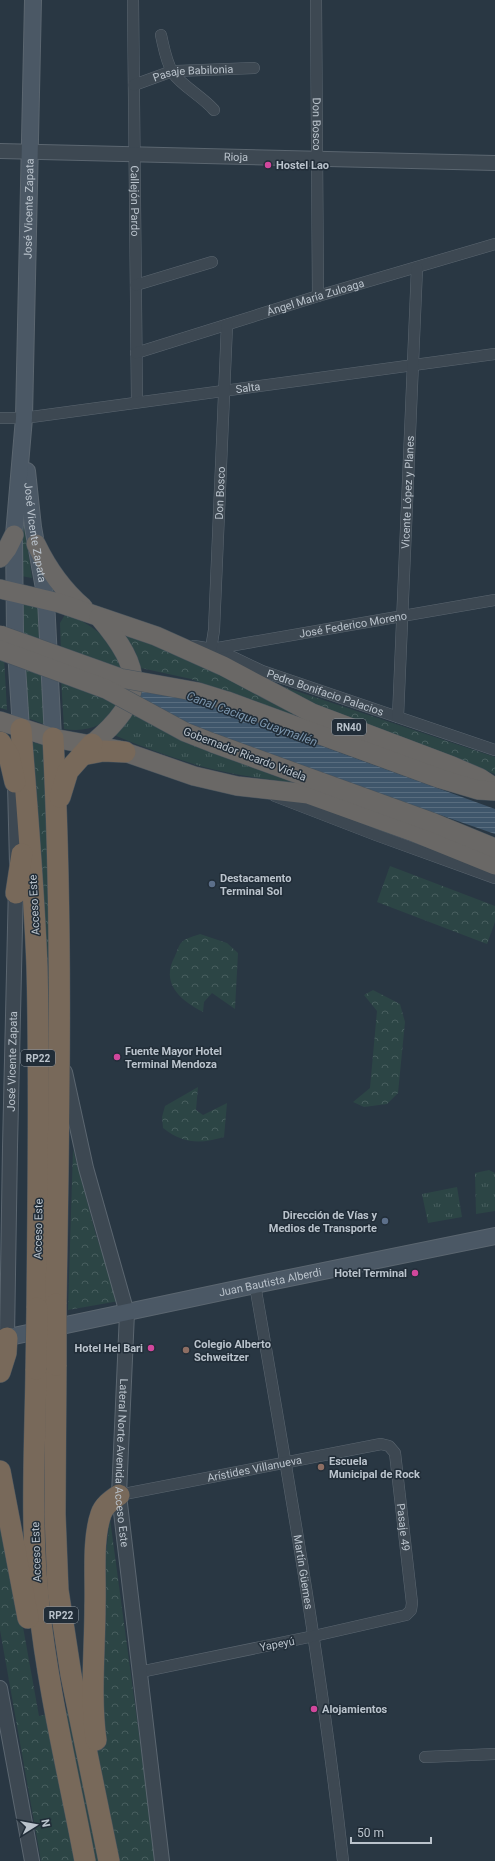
<svg xmlns="http://www.w3.org/2000/svg" width="495" height="1861" viewBox="0 0 495 1861" font-family="Roboto,sans-serif">
<style>
.grass{fill:url(#grass-tufts)}
.park{fill:url(#park-crowns)}
.water{fill:url(#water-rules)}
.lines{fill:none;stroke-linecap:round;stroke-linejoin:round}
.minor-casing{stroke:#5b6670;stroke-width:12}
.tertiary-casing{stroke:#5b6670;stroke-width:16}
.secondary-casing{stroke:#5b6670;stroke-width:18}
.trunk-casing{stroke:#47535d;stroke-width:20}
.motorway-casing{stroke:#47535d;stroke-width:22}
.minor{stroke:#3d4852;stroke-width:11}
.tertiary{stroke:#3d4852;stroke-width:14}
.secondary{stroke:#4b5865;stroke-width:16}
.trunk{stroke:#6a6866;stroke-width:19}
.motorway{stroke:#78695a;stroke-width:21}
.trunk-bridge-casing{stroke:#47535d;stroke-width:20;stroke-linecap:butt}
.motorway-bridge-casing{stroke:#47535d;stroke-width:22;stroke-linecap:butt}
.trunk-bridge{stroke:#6a6866;stroke-width:19}
.motorway-bridge{stroke:#78695a;stroke-width:21}
.hotel-dot{fill:#d1479c;stroke:#212d38;stroke-width:1.5}
.service-dot{fill:#5c6f8a;stroke:#212d38;stroke-width:1.5}
.education-dot{fill:#8d6e63;stroke:#212d38;stroke-width:1.5}
.labels{text-anchor:middle;stroke-width:3;stroke-linejoin:round;paint-order:stroke}
.shield{fill:#212d38;stroke:#8c96a0;stroke-width:1}
.shield-label{font-size:10px;font-weight:bold;fill:#bac3cc}
.street-label{font-size:11px;fill:#bac3cc;stroke:#212d38}
.poi-label{font-size:11px;font-weight:bold;fill:#bac3cc;stroke:#212d38;text-anchor:start}
.water-label{font-size:12px;font-style:italic;fill:#7c96ad;stroke:#212d38}
</style>
<defs>
<pattern id="grass-tufts" width="24" height="20" patternUnits="userSpaceOnUse"><rect width="24" height="20" fill="#2c4545"/><path d="M3 7l-1-3M5 7V3M7 7l1-3M15 17l-1-3M17 17v-4M19 17l1-3" fill="none" stroke="#485e5f"/></pattern>
<pattern id="park-crowns" width="20" height="18" patternUnits="userSpaceOnUse"><rect width="20" height="18" fill="#2c4545"/><path d="M2 6a3 3 0 1 1 6 0M12 15a3 3 0 1 1 6 0" fill="none" stroke="#485e5f"/></pattern>
<pattern id="water-rules" width="6" height="5" patternUnits="userSpaceOnUse"><rect width="6" height="5" fill="#3f566b"/><path d="M0 2.5h6" fill="none" stroke="#596d7f"/></pattern>
</defs>
<rect width="100%" height="100%" fill="#293743"/>
<g class="grass">
<path d="M 134,711 L 312,786 C 274,780 236,776 200,766 C 171,757 142,747 114,735 Z"/>
<path d="M 489,1170 L 495,1173 L 495,1211 L 476,1214 L 475,1173 Z"/>
<path d="M 457,1187 L 462,1217 L 428,1223 L 422,1194 Z"/>
</g>
<g class="park">
<path d="M 22,508 L 32,578 L 21,576 Z"/>
<path d="M 23,604 L 38,608 L 39,644 L 24,639 Z"/>
<path d="M 66,613 C 85,622 107,634 116,654 C 120,660 121,668 123,675 L 61,652 L 60,623 Z"/>
<path d="M 122,632 L 228,675 L 303,719 L 191,679 L 141,668 L 135,651 Z"/>
<path d="M 0,656 L 4,657 L 7,710 L 0,708 Z"/>
<path d="M 25,665 L 41,671 L 44,724 L 27,718 Z"/>
<path d="M 61,678 L 120,702 L 100,724 C 89,730 77,731 64,729 Z"/>
<path d="M 275,684 L 495,757 L 495,774 L 303,701 Z"/>
<path d="M 27,741 L 44,745 C 48,849 53,954 48,1058 Z"/>
<path d="M 390,866 L 495,906 L 495,922 L 487,944 L 377,902 Z"/>
<path d="M 200,934 L 227,943 L 238,953 L 235,1009 L 212,993 L 204,1002 L 203,1012 C 180,1000 160,983 175,956 C 177,952 179,944 182,942 C 186,938 195,936 200,934 Z"/>
<path d="M 373,990 L 400,1004 L 405,1022 L 398,1093 L 387,1104 L 364,1107 L 353,1102 L 370,1088 L 377,1011 L 364,995 Z"/>
<path d="M 198,1087 L 196,1110 L 203,1115 L 227,1103 L 224,1137 C 201,1144 183,1144 163,1128 L 162,1117 L 165,1106 Z"/>
<path d="M 73,1149 L 96,1235 L 119,1301 L 68,1310 Z"/>
<path d="M 0,1499 L 39,1716 L 103,1702 L 105,1561 L 110,1519 L 156,1861 L 41,1861 L 0,1630 Z"/>
</g>
<path class="water" d="M 20,663 L 176,693 L 495,809 L 495,834 L 374,792 Z"/>
<g class="lines">
<defs>
<g id="minor">
<path id="s1" d="M 133,0 L 137,402"/>
<path id="s2" d="M 316,0 L 318,296"/>
<path d="M 161,35 C 164,48 166,62 173,73 C 182,86 203,97 214,110"/>
<path id="s3" d="M 134,85 L 167,73 L 177,71 L 254,68"/>
<path d="M 136,285 L 212,262"/>
<path id="s4" d="M 136,353 L 318,296 L 495,244"/>
<path id="s5" d="M 0,418 L 24,418 L 495,354"/>
<path id="s6" d="M 194,646 L 218,650 L 262,671 L 495,750"/>
<path id="s7" d="M 212,649 L 495,600"/>
<path id="s8" d="M 208,655 L 211,649 L 214,630 L 227,325"/>
<path id="s9" d="M 398,717 L 417,268"/>
<path d="M 275,796 L 376,835 L 495,878"/>
<path id="s10" d="M 255,1285 C 288,1476 322,1668 343,1861"/>
<path id="s11" d="M 119,1495 L 381,1444 L 389,1446 L 395,1453 L 412,1603 L 411,1610 L 406,1615 L 314,1636 L 140,1672"/>
<path d="M 425,1757 L 495,1754"/>
</g>
<g id="tertiary">
<path id="s12" d="M 0,151 L 495,163"/>
<path d="M 15,785 L 17,864"/>
<path id="s13" d="M 65,1072 L 86,1168 L 127,1313 L 119,1495 L 162,1861"/>
<path id="s14" d="M 5,1345 L 7,1338 L 10,1147 L 16,884"/>
<path d="M 0,1688 L 32,1861"/>
</g>
<g id="secondary">
<path id="s15" d="M 27,471 L 33,527 L 46,600 L 53,738"/>
<path id="s16" d="M 21,729 L 15,635 L 14,535 L 24,418 L 33,0"/>
<path id="s17" d="M 0,1339 L 255,1285 L 495,1236"/>
</g>
<g id="trunk">
<path d="M 36,544 C 48,569 62,589 83,607"/>
<path d="M 0,558 L 7,549 L 14,535"/>
<path d="M 0,589 L 59,603 L 156,636 L 223,666 L 312,713 L 452,766 L 480,778 L 495,788"/>
<path d="M 227,701 L 441,779 L 478,790 L 494,791"/>
<path d="M 0,721 L 53,738 L 119,750 L 194,776 L 237,786 L 308,794 L 411,831 L 495,865"/>
<path d="M 213,743 L 434,823 L 495,848"/>
<path d="M 92,744 C 147,698 144,670 99,617"/>
</g>
<g id="motorway">
<path d="M 21,729 C 27,808 34,887 37,967 C 40,1080 38,1194 37,1308"/>
<path d="M 53,738 C 63,927 59,1115 56,1304"/>
<path d="M 0,742 L 9,756 L 15,782"/>
<path d="M 82,755 L 103,751 L 125,752"/>
<path d="M 60,797 L 68,771 L 92,744"/>
<path d="M 16,893 L 22,854"/>
<path d="M 56,1365 L 55,1514 L 58,1590 L 71,1675 L 109,1861"/>
<path d="M 36,1369 C 35,1447 30,1527 39,1605 C 48,1691 69,1776 85,1861"/>
<path d="M 0,1372 L 6,1353 L 7,1338"/>
<path d="M 0,1471 L 28,1618"/>
<path d="M 96,1740 C 90,1696 95,1650 95,1606 C 96,1578 92,1540 101,1514 C 104,1505 112,1500 119,1495"/>
</g>
</defs>
<use href="#minor" class="minor-casing"/>
<use href="#tertiary" class="tertiary-casing"/>
<use href="#secondary" class="secondary-casing"/>
<use href="#trunk" class="trunk-casing"/>
<use href="#motorway" class="motorway-casing"/>
<use href="#minor" class="minor"/>
<use href="#tertiary" class="tertiary"/>
<use href="#secondary" class="secondary"/>
<use href="#trunk" class="trunk"/>
<use href="#motorway" class="motorway"/>
<defs>
<g id="trunk-bridge">
<path d="M 0,635 L 120,678 L 198,692 L 227,701"/>
<path d="M 0,650 L 106,689 L 185,732 L 213,743"/>
</g>
<g id="motorway-bridge">
<path d="M 56,1365 L 56,1304"/>
<path d="M 36,1369 L 37,1308"/>
</g>
</defs>
<use href="#trunk-bridge" class="trunk-bridge-casing"/>
<use href="#motorway-bridge" class="motorway-bridge-casing"/>
<use href="#trunk-bridge" class="trunk-bridge"/>
<use href="#motorway-bridge" class="motorway-bridge"/>
</g>
<g class="hotel-dot">
<circle cx="268" cy="165" r="4"/>
<circle cx="117" cy="1057" r="4"/>
<circle cx="415" cy="1273" r="4"/>
<circle cx="151" cy="1348" r="4"/>
<circle cx="314" cy="1709" r="4"/>
</g>
<g class="service-dot">
<circle cx="212" cy="884" r="4"/>
<circle cx="385" cy="1221" r="4"/>
</g>
<g class="education-dot">
<circle cx="186" cy="1350" r="4"/>
<circle cx="321" cy="1467" r="4"/>
</g>
<g class="labels">
<g class="shield">
<rect x="332" y="719" width="34" height="16" rx="3"/>
<rect x="21" y="1050" width="34" height="16" rx="3"/>
<rect x="44" y="1607" width="34" height="16" rx="3"/>
</g>
<g class="shield-label">
<text x="349" y="731">RN40</text>
<text x="38" y="1062">RP22</text>
<text x="61" y="1619">RP22</text>
</g>
<g class="street-label">
<text dy="4" stroke="none"><textPath href="#s3" startOffset="61">Pasaje Babilonia</textPath></text>
<text dy="4" stroke="none"><textPath href="#s2" startOffset="124">Don Bosco</textPath></text>
<text dy="4" stroke="none"><textPath href="#s12" startOffset="236">Rioja</textPath></text>
<text dy="4" stroke="none"><textPath href="#s1" startOffset="201">Callejón Pardo</textPath></text>
<text dy="4" stroke="none"><textPath href="#s16" startOffset="521">José Vicente Zapata</textPath></text>
<text dy="4" stroke="none"><textPath href="#s4" startOffset="188">Ángel María Zuloaga</textPath></text>
<text dy="4" stroke="none"><textPath href="#s5" startOffset="250">Salta</textPath></text>
<text dy="4" stroke="none"><textPath href="#s9" startOffset="225">Vicente López y Planes</textPath></text>
<text dy="4" stroke="none"><textPath href="#s8" startOffset="163">Don Bosco</textPath></text>
<text dy="4" stroke="none"><textPath href="#s15" startOffset="62">José Vicente Zapata</textPath></text>
<text dy="4" stroke="none"><textPath href="#s7" startOffset="143">José Federico Moreno</textPath></text>
<text dy="4" stroke="none"><textPath href="#s6" startOffset="140">Pedro Bonifacio Palacios</textPath></text>
<text transform="translate(245 754) rotate(21)" y="4">Gobernador Ricardo Videla</text>
<text transform="translate(34 905) rotate(-93)" y="4">Acceso Este</text>
<text dy="4" stroke="none"><textPath href="#s14" startOffset="284">José Vicente Zapata</textPath></text>
<text transform="translate(38 1229) rotate(-89)" y="4">Acceso Este</text>
<text dy="4" stroke="none"><textPath href="#s17" startOffset="276">Juan Bautista Alberdi</textPath></text>
<text dy="4" stroke="none"><textPath href="#s13" startOffset="399">Lateral Norte Avenida Acceso Este</textPath></text>
<text dy="4" stroke="none"><textPath href="#s11" startOffset="138">Arístides Villanueva</textPath></text>
<text dy="4" stroke="none"><textPath href="#s11" startOffset="359">Pasaje 49</textPath></text>
<text transform="translate(36 1552) rotate(-92)" y="4">Acceso Este</text>
<text dy="4" stroke="none"><textPath href="#s10" startOffset="291">Martín Güemes</textPath></text>
<text transform="translate(277 1644) rotate(-11)" y="4">Yapeyú</text>
</g>
<g class="poi-label">
<text x="276" y="169">Hostel Lao</text>
<text x="220" y="882">Destacamento<tspan x="220" dy="13">Terminal Sol</tspan></text>
<text x="125" y="1055">Fuente Mayor Hotel<tspan x="125" dy="13">Terminal Mendoza</tspan></text>
<text x="377" y="1219" text-anchor="end">Dirección de Vías y<tspan x="377" dy="13">Medios de Transporte</tspan></text>
<text x="407" y="1277" text-anchor="end">Hotel Terminal</text>
<text x="194" y="1348">Colegio Alberto<tspan x="194" dy="13">Schweitzer</tspan></text>
<text x="143" y="1352" text-anchor="end">Hotel Hel Bari</text>
<text x="329" y="1465">Escuela<tspan x="329" dy="13">Municipal de Rock</tspan></text>
<text x="322" y="1713">Alojamientos</text>
</g>
<g class="water-label">
<text transform="translate(252 719) rotate(20)" y="4">Canal Cacique Guaymallén</text>
</g>
</g>
<g transform="translate(36 1825) rotate(79)" stroke="#212d38" stroke-width="3" paint-order="stroke">
<path d="M0-3L7 15L0 10L-7 15Z" fill="#bac3cc"/>
<text y="-6" font-size="11" font-weight="bold" text-anchor="middle" fill="#bac3cc">N</text>
</g>
<path d="M351 1837v6h80v-6" fill="none" stroke="#bac3cc" stroke-width="2"/>
<text x="357" y="1837" font-size="12" fill="#bac3cc" stroke="#212d38" stroke-width="3" paint-order="stroke">50 m</text>
</svg>
